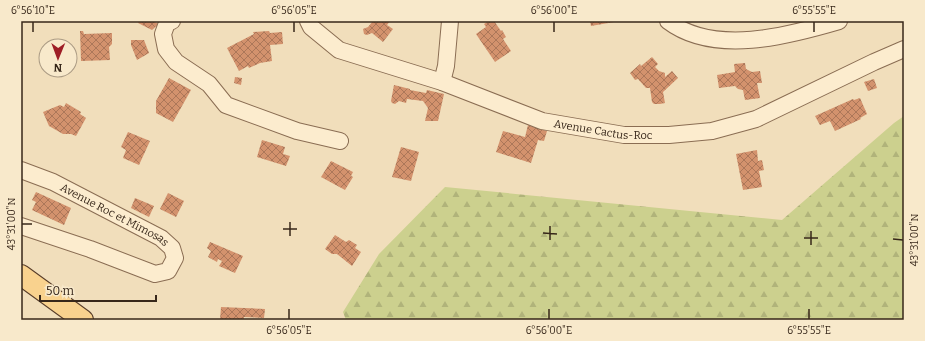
<svg xmlns="http://www.w3.org/2000/svg" width="925" height="341" viewBox="0 0 925 341" font-family="Bitter,serif">
<style>
.forest{fill:url(#forest-firs)}
.building{fill:url(#building-cross-hatch)}
.lines{fill:none;stroke-linecap:round;stroke-linejoin:round}
.minor-casing{stroke:#8a6d53;stroke-width:18}
.major-casing{stroke:#573c29;stroke-width:22}
.minor{stroke:#fcecce;stroke-width:16}
.major{stroke:#f9d28e;stroke-width:20}
.ticks{fill:none;stroke:#37271a;stroke-width:1.5}
.labels{text-anchor:middle;stroke-width:3;stroke-linejoin:round;paint-order:stroke}
.street-label{font-size:11px;fill:#37271a;stroke:#f8e9cb}
.neatline{fill:none;stroke:#37271a;stroke-width:1.5}
.ticks-label{font-size:10px;text-anchor:middle;fill:#37271a}
</style>
<defs>
<pattern id="forest-firs" width="22" height="20" patternUnits="userSpaceOnUse"><rect width="22" height="20" fill="#ccd08e"/><path d="M5 1l3.5 6h-7zM16 11l3.5 6h-7z" fill="#b0b37a"/></pattern>
<pattern id="building-cross-hatch" width="8" height="8" patternUnits="userSpaceOnUse"><rect width="8" height="8" fill="#d3926d"/><path d="M0 0l8 8M0 8l8-8" fill="none" stroke="#ac7759"/></pattern>
</defs>
<rect width="100%" height="100%" fill="#f1debb"/>
<path class="forest" d="M 904,116 L 904,320 L 346,320 L 343,312 L 379,254 L 445,187 L 782,220 L 894,123 Z"/>
<g class="building">
<path d="M 139,21 L 152,21 L 159,24 L 152,30 L 138,23 Z"/>
<path d="M 373,21 L 390,21 L 387,25 L 393,29 L 383,42 L 372,33 L 367,35 L 364,34 L 363,29 L 368,27 Z"/>
<path d="M 489,21 L 494,21 L 501,31 L 502,30 L 506,37 L 503,39 L 511,51 L 495,62 L 476,34 L 486,27 L 484,24 Z"/>
<path d="M 590,21 L 614,21 L 614,22 L 591,26 Z"/>
<path d="M 80,31 L 83,31 L 84,34 L 112,33 L 112,44 L 109,47 L 110,60 L 81,61 Z"/>
<path d="M 269,31 L 270,33 L 282,32 L 283,44 L 270,45 L 272,61 L 260,63 L 249,68 L 248,66 L 239,71 L 227,48 L 254,34 L 253,32 Z"/>
<path d="M 131,40 L 144,40 L 149,53 L 137,60 L 131,45 Z"/>
<path d="M 652,57 L 658,64 L 655,67 L 659,71 L 665,73 L 665,77 L 672,71 L 678,78 L 663,92 L 665,103 L 660,104 L 654,104 L 652,102 L 650,88 L 646,88 L 638,79 L 635,80 L 630,73 L 640,64 L 641,66 Z"/>
<path d="M 745,63 L 746,69 L 752,72 L 760,71 L 762,83 L 757,83 L 760,98 L 745,100 L 743,90 L 738,89 L 735,86 L 719,88 L 717,75 L 735,72 L 734,64 Z"/>
<path d="M 235,77 L 242,78 L 241,85 L 234,83 Z"/>
<path d="M 169,78 L 191,90 L 173,122 L 156,113 L 156,101 Z"/>
<path d="M 874,79 L 877,88 L 868,91 L 864,82 Z"/>
<path d="M 394,85 L 410,89 L 410,90 L 426,93 L 427,90 L 444,94 L 438,121 L 425,121 L 428,108 L 423,101 L 407,99 L 406,103 L 399,101 L 395,104 L 392,103 L 391,101 Z"/>
<path d="M 860,98 L 867,114 L 860,118 L 861,119 L 835,131 L 830,121 L 820,125 L 815,116 L 853,99 L 854,100 Z"/>
<path d="M 66,103 L 81,112 L 80,114 L 86,118 L 76,136 L 71,134 L 63,134 L 49,126 L 43,112 L 60,105 L 64,107 Z"/>
<path d="M 528,125 L 547,131 L 544,141 L 538,140 L 531,163 L 496,152 L 503,131 L 525,137 Z"/>
<path d="M 128,132 L 150,141 L 139,165 L 123,158 L 126,150 L 121,147 Z"/>
<path d="M 262,140 L 285,147 L 283,154 L 290,156 L 286,166 L 257,157 Z"/>
<path d="M 401,147 L 419,152 L 411,181 L 392,177 Z"/>
<path d="M 757,150 L 758,161 L 762,160 L 764,170 L 759,171 L 762,187 L 743,190 L 736,154 Z"/>
<path d="M 331,161 L 353,172 L 351,176 L 353,177 L 345,190 L 321,177 Z"/>
<path d="M 36,192 L 71,208 L 64,225 L 32,210 L 36,202 L 32,200 Z"/>
<path d="M 168,193 L 184,201 L 176,217 L 160,209 Z"/>
<path d="M 135,198 L 154,206 L 149,217 L 131,208 Z"/>
<path d="M 335,235 L 346,242 L 349,240 L 357,245 L 355,248 L 361,252 L 352,266 L 337,254 L 332,254 L 325,249 Z"/>
<path d="M 210,242 L 243,256 L 235,273 L 219,266 L 222,261 L 218,259 L 217,262 L 208,257 L 211,251 L 207,248 Z"/>
<path d="M 221,307 L 265,309 L 264,318 L 244,317 L 244,320 L 220,320 Z"/>
</g>
<g class="lines">
<defs>
<g id="minor">
<path d="M 172,21 L 167,23 L 163,34 L 166,49 L 176,62 L 209,84 L 226,105 L 297,131 L 340,141"/>
<path id="s1" d="M 308,21 L 311,27 L 339,50 L 442,82 L 542,121 L 624,135 L 669,135 L 712,131 L 756,119 L 874,62 L 904,49"/>
<path d="M 668,21 C 714,56 788,36 839,21"/>
<path d="M 442,82 L 446,66 L 450,21"/>
<path id="s2" d="M 21,170 L 53,182 L 161,238 L 172,248 L 175,258 L 168,271 L 155,274 L 90,249 L 21,226"/>
</g>
<path id="major" d="M 21,275 L 83,320"/>
</defs>
<use href="#minor" class="minor-casing"/>
<use href="#major" class="major-casing"/>
<use href="#minor" class="minor"/>
<use href="#major" class="major"/>
</g>
<path class="ticks" d="M 33,32 L 33,22M 294,32 L 294,22M 554,32 L 554,22M 814,32 L 814,22M 22,224 L 32,224M 283,229 L 297,229M 543,233 L 557,234M 290,236 L 290,222M 804,238 L 818,238M 893,239 L 903,240M 550,240 L 550,226M 811,245 L 811,231M 289,319 L 289,309M 549,319 L 549,309M 809,319 L 809,309"/>
<g class="labels">
<g class="street-label">
<text dy="4" stroke="none"><textPath href="#s1" startOffset="320">Avenue Cactus-Roc</textPath></text>
<text dy="4" stroke="none"><textPath href="#s2" startOffset="104">Avenue Roc et Mimosas</textPath></text>
</g>
</g>
<rect width="925" height="341" fill="none" stroke="#f8e9cb" stroke-width="44"/>
<g transform="translate(58 58) rotate(181)"><circle r="19" fill="#f8e9cb" stroke="#ab9b84"/>
<path d="M0-3L7 15L0 10L-7 15Z" fill="#9e1e26"/>
<text y="-6" font-size="11" font-weight="bold" text-anchor="middle" fill="#37271a">N</text>
</g>
<path d="M40 295v6h116v-6" fill="none" stroke="#37271a" stroke-width="2"/>
<text x="46" y="295" font-size="12" fill="#37271a" stroke="#f8e9cb" stroke-width="3" paint-order="stroke">50 m</text>
<rect x="22" y="22" width="881" height="297" class="neatline"/>
<g class="ticks-label">
<text x="33" y="14">6°56'10"E</text>
<text x="294" y="14">6°56'05"E</text>
<text x="554" y="14">6°56'00"E</text>
<text x="814" y="14">6°55'55"E</text>
<text transform="translate(11 224) rotate(-90)" y="4">43°31'00"N</text>
<text transform="translate(914 240) rotate(-90)" y="4">43°31'00"N</text>
<text x="289" y="334">6°56'05"E</text>
<text x="549" y="334">6°56'00"E</text>
<text x="809" y="334">6°55'55"E</text>
</g>
</svg>
